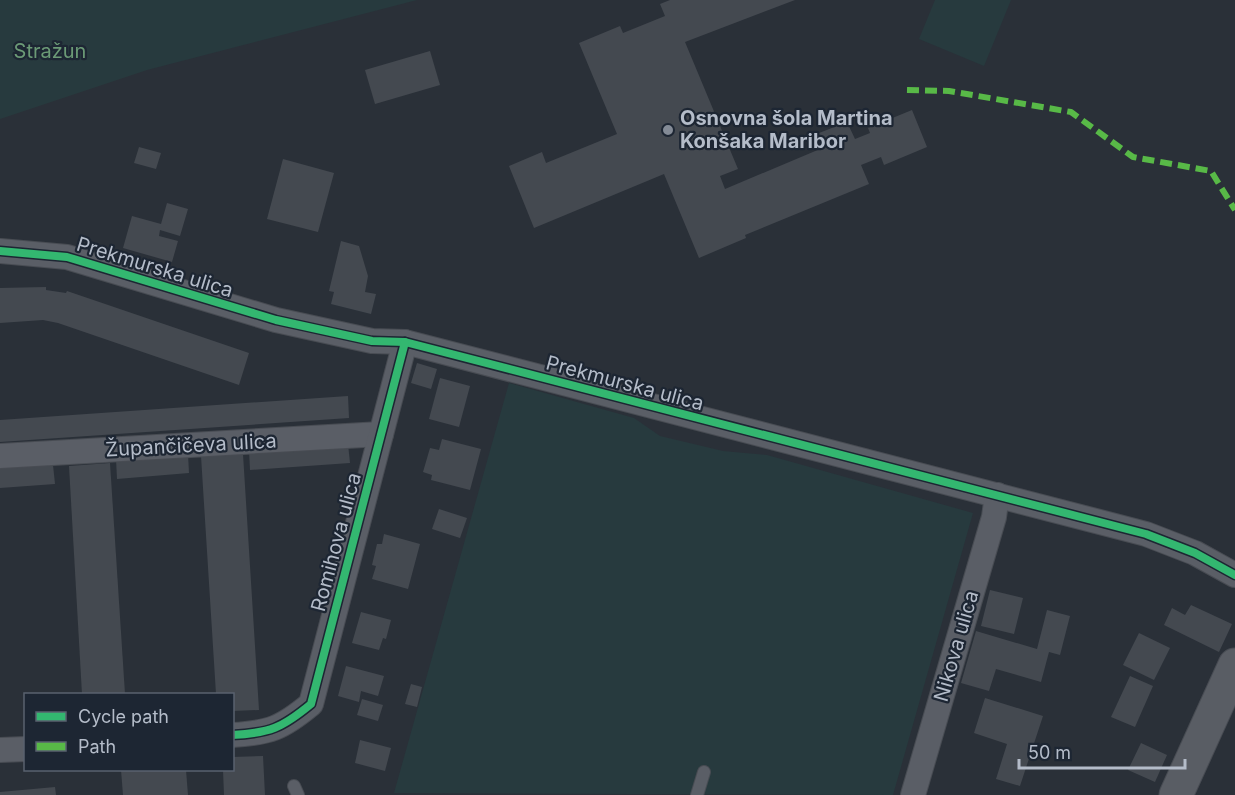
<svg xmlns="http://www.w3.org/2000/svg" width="1235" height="795" viewBox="0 0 1235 795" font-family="Inter,sans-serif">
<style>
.green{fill:#273a3e}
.building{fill:#444950}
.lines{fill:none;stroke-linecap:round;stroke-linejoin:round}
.lane-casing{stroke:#484c53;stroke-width:14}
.street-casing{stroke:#484c53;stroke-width:26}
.secondary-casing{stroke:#484c53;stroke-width:35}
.lane{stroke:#5a5e66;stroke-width:12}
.street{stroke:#5a5e66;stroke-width:24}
.secondary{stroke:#595d64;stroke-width:33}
.quiet{stroke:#58b947;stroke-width:6;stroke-dasharray:12 6;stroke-linecap:butt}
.cycleway-casing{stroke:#1d2633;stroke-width:11}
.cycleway{stroke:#33b770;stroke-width:8}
.poi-dot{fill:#848b96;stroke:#1d2633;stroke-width:2}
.labels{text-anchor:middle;stroke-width:4.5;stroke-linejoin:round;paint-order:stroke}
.park-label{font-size:20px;fill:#6b9a76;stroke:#1d2633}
.poi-label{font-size:20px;font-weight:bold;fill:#b4bcc9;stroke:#1d2633;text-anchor:start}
.street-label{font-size:20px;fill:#b4bcc9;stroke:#1d2633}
</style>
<rect width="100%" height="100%" fill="#2a3038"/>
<g class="green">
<path d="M 0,0 L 417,0 L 147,70 L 0,119 Z"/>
<path d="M 935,0 L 1011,0 L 984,66 L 919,39 Z"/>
<path d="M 509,383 L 634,418 L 660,436 L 723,451 L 767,455 L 973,513 L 893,795 L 394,793 Z"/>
</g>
<g class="building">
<path d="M 670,0 L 795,0 L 685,42 L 738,169 L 720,176 L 725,189 L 820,149 L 814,135 L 847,122 L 855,139 L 870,133 L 868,128 L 912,110 L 927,147 L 884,165 L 881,157 L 861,165 L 869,184 L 745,235 L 746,238 L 699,258 L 664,174 L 534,228 L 509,166 L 542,152 L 546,163 L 617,134 L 579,43 L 620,26 L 623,33 L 665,16 L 660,4 Z"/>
<path d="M 430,51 L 440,85 L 375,104 L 365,70 Z"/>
<path d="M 139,147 L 161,153 L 156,169 L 134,163 Z"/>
<path d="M 283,159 L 334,173 L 318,232 L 267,219 Z"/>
<path d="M 167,203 L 188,209 L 180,236 L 160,230 L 159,236 L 178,241 L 172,262 L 123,248 L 132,216 L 161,224 Z"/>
<path d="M 341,241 L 359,246 L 368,276 L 365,292 L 376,294 L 371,314 L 331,304 L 334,292 L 329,291 Z"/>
<path d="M 46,287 L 46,290 L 66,293 L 67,291 L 249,353 L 239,385 L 58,323 L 43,320 L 0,323 L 0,288 Z"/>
<path d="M 417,363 L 437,369 L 431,389 L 411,383 Z"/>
<path d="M 440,378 L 470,386 L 459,427 L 429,419 Z"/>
<path d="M 348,396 L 349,418 L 0,442 L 0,420 Z"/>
<path d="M 442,439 L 481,449 L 470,490 L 431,480 L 432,475 L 423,472 L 430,448 L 439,450 Z"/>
<path d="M 348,444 L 350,463 L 250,470 L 249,450 Z"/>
<path d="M 188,454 L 189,473 L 117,479 L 116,459 Z"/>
<path d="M 243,454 L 259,710 L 232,711 L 232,694 L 216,694 L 201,456 Z"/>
<path d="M 110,463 L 125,694 L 82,694 L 69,466 Z"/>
<path d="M 53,465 L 55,484 L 0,488 L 0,468 Z"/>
<path d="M 439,509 L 467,518 L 460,538 L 432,529 Z"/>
<path d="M 384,534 L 420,544 L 408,589 L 372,579 L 376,566 L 372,565 L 377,544 L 382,544 Z"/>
<path d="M 990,590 L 1023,598 L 1014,634 L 981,626 Z"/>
<path d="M 1191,605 L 1232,624 L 1219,652 L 1164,625 L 1172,608 L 1185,615 Z"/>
<path d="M 1047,610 L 1070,616 L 1060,655 L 1049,652 L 1041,682 L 996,669 L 989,691 L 961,683 L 976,631 L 1037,649 Z"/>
<path d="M 361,612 L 391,620 L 386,639 L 383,638 L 379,650 L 352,643 Z"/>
<path d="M 1139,633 L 1170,648 L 1154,680 L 1123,665 Z"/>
<path d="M 346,666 L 384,676 L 378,696 L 361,691 L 359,702 L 338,696 Z"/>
<path d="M 1130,676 L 1153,686 L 1135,727 L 1111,717 Z"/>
<path d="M 411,684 L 422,687 L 417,707 L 405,704 Z"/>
<path d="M 985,698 L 1043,716 L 1020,786 L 996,779 L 1007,744 L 974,733 Z"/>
<path d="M 362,699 L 383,705 L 378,721 L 357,715 Z"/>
<path d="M 360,740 L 391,748 L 385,771 L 355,763 Z"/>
<path d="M 1141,743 L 1167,755 L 1155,782 L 1128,770 Z"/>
<path d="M 263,756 L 265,795 L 224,795 L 223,770 L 232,770 L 232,757 Z"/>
<path d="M 121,770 L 186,770 L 188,795 L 123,795 Z"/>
<path d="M 55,787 L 56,795 L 0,795 L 0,792 Z"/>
</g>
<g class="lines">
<defs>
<g id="lane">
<path d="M 294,786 L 298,795"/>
<path d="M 697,795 L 704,772"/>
</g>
<g id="street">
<path d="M 0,251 L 67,257 L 276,320 L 372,341 L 405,342 L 1146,534 L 1195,553 L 1235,575"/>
<path d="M 0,456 L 381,434"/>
<path d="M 232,735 C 270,733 282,728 311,704 L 405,342"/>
<path d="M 0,750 L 26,749"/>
<path d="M 913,795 L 994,517 L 997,495"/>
</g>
<path id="secondary" d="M 1176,795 L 1235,665"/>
</defs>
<use href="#lane" class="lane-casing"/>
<use href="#street" class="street-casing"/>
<use href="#secondary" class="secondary-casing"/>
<use href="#lane" class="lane"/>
<use href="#street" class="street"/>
<use href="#secondary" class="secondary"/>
<path class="quiet" d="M 907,90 L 949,91 L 1071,112 L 1133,157 L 1211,171 L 1235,210"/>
<defs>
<g id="cycleway">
<path d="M 0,251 L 67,257 L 276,320 L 372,341 L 405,342 L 1146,534 L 1195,553 L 1235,575"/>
<path d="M 232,735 C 270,733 282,728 311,704 L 405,342"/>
</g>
</defs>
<use href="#cycleway" class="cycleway-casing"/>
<use href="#cycleway" class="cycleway"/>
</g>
<circle class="poi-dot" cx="668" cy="130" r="6"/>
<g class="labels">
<g class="park-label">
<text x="50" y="58">Stražun</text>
</g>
<g class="poi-label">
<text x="680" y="125">Osnovna šola Martina<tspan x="680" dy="23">Konšaka Maribor</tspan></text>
</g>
<g class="street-label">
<text transform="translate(155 267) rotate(17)" y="7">Prekmurska ulica</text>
<text transform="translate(625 383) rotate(15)" y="7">Prekmurska ulica</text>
<text transform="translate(191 445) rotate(-3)" y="7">Župančičeva ulica</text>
<text transform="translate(336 542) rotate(-75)" y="7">Romihova ulica</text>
<text transform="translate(956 646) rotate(-74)" y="7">Nikova ulica</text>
</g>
</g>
<rect x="24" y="693" width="210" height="78" fill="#1d2633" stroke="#59626f" stroke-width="1.5"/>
<rect x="36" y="712" width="30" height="9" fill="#33b770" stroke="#59626f" stroke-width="1.5"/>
<text x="78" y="723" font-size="18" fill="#b4bcc9">Cycle path</text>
<rect x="36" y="742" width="30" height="9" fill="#58b947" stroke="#59626f" stroke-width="1.5"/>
<text x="78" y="753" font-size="18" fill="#b4bcc9">Path</text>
<path d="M1019 759v9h166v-9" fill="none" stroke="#b4bcc9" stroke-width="3"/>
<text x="1028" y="759" font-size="18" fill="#b4bcc9" stroke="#1d2633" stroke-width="4.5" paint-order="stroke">50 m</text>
</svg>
